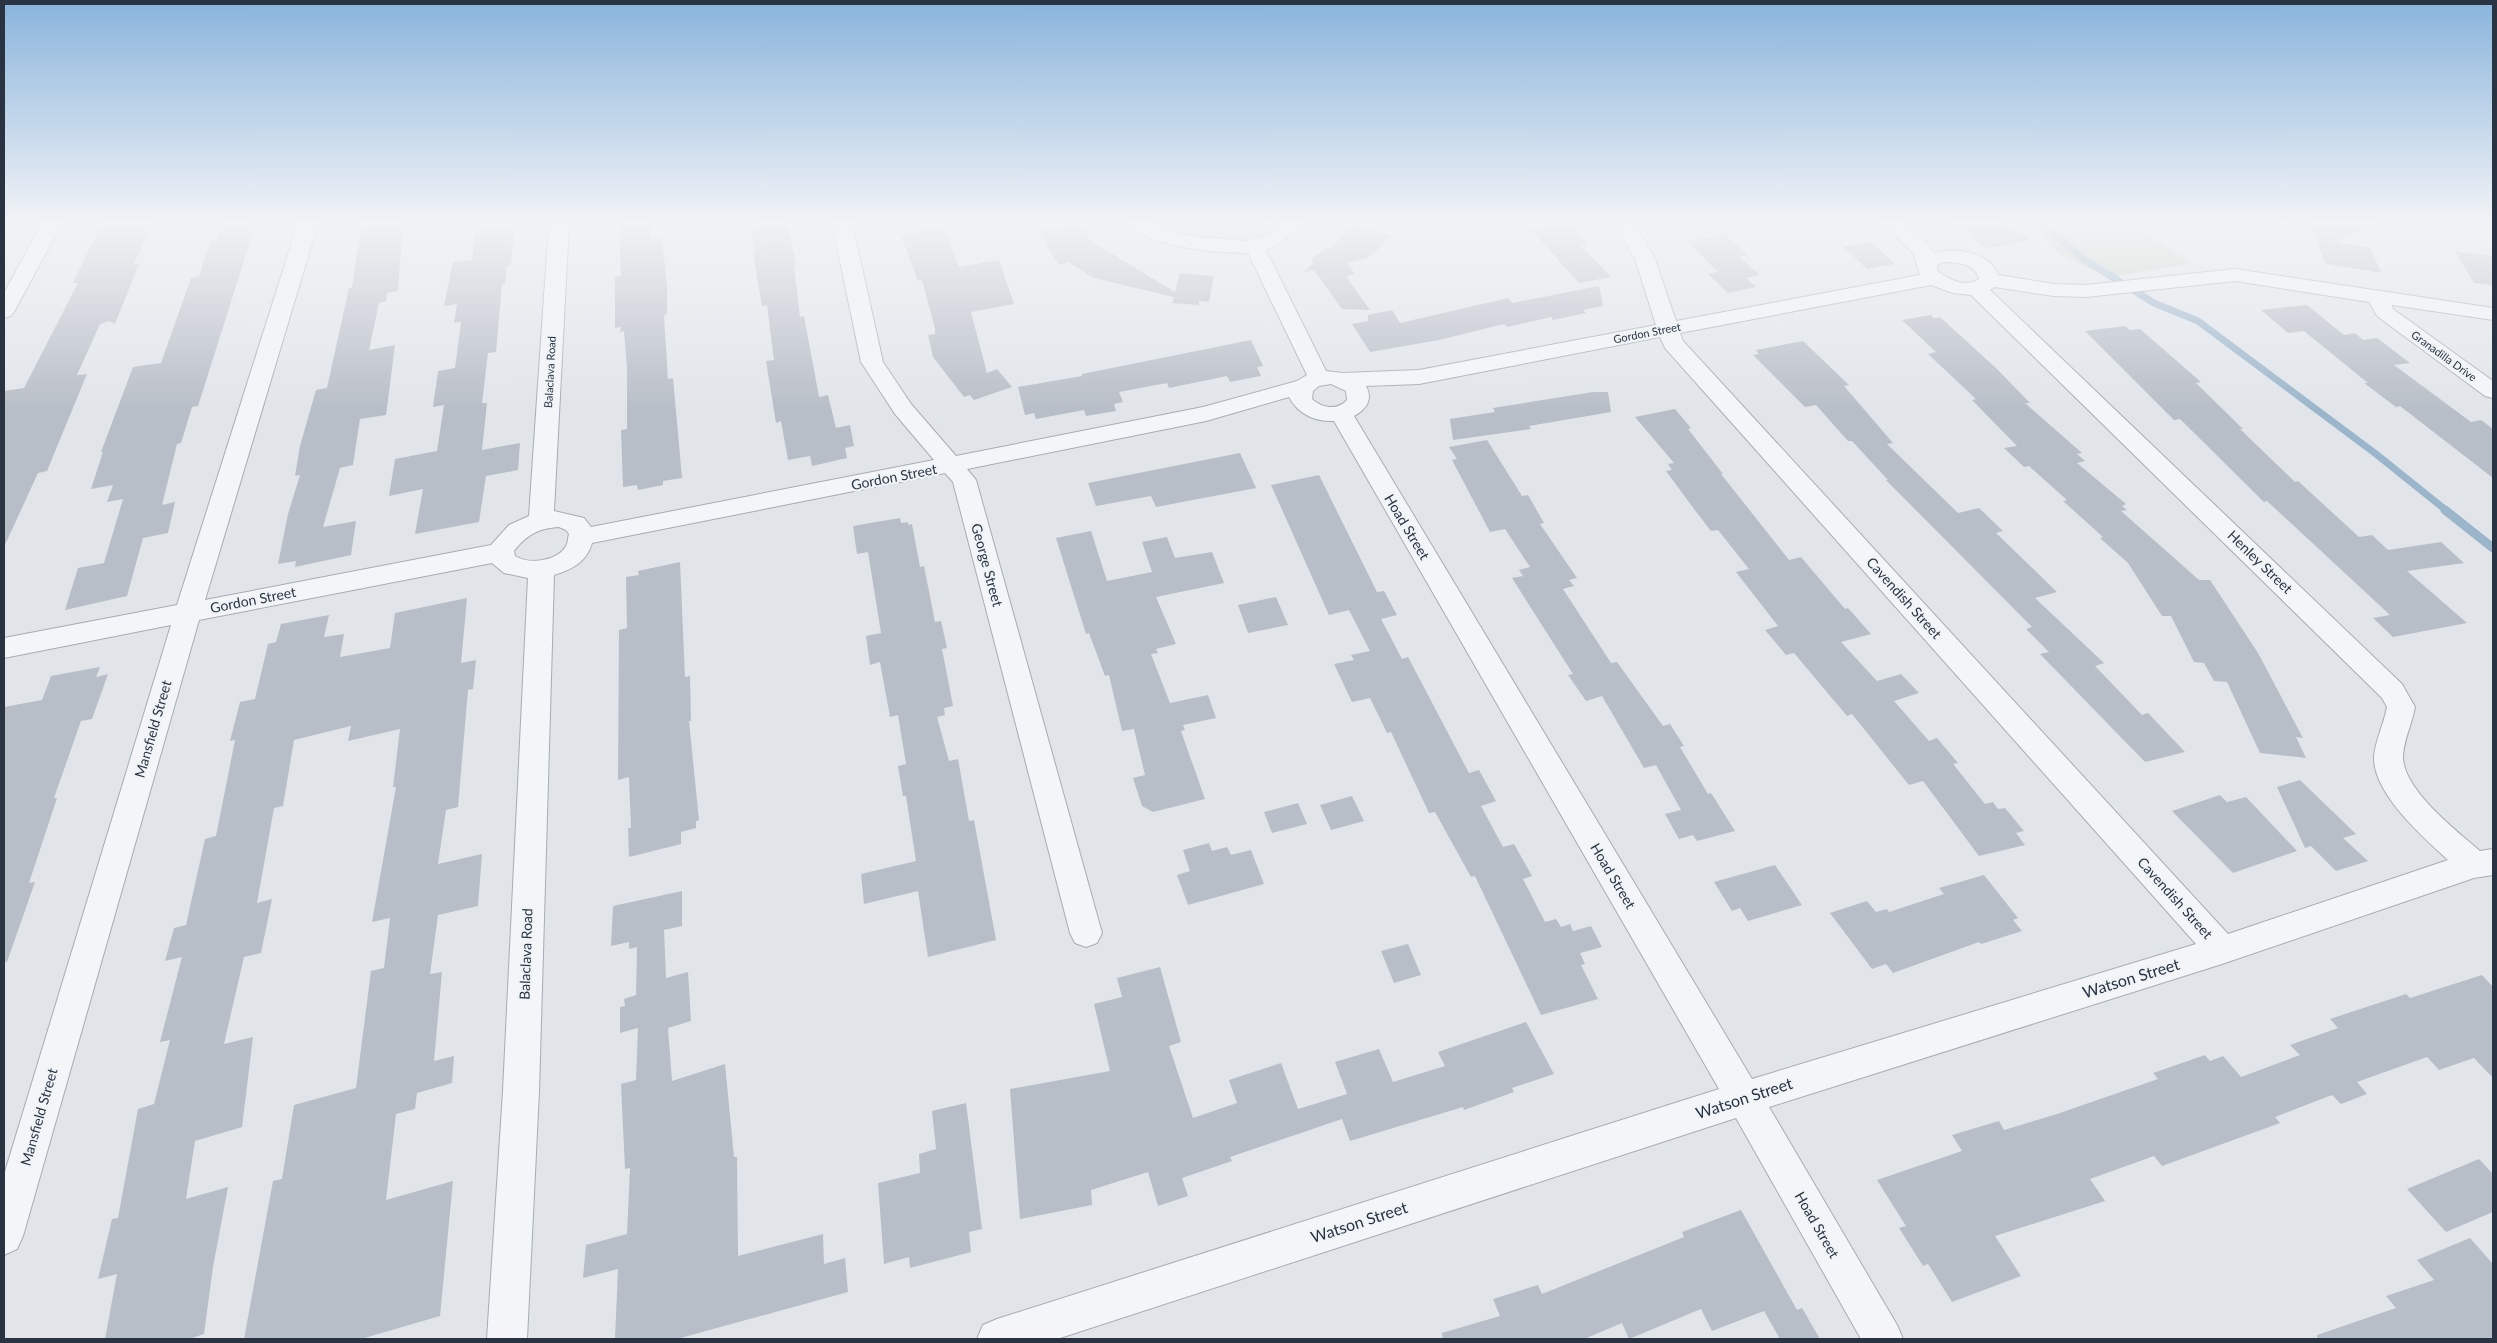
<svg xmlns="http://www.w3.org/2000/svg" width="2497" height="1343" viewBox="0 0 2497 1343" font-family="Lato,sans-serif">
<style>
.green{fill:#c7d4c2}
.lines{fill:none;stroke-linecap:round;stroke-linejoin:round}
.stream-far1{stroke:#9bb5cb;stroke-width:7}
.stream{stroke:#9bb5cb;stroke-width:9}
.building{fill:#b8bec7}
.minor-casing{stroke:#a6acb4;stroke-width:2}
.minor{fill:#f4f5f8;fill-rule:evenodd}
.labels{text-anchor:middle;stroke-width:4.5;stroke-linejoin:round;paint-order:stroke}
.far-street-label{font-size:11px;fill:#293342;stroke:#f0f4f7}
.street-label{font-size:14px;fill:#293342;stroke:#f0f4f7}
.near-street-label{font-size:16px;fill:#293342;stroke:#f0f4f7}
</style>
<rect width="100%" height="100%" fill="#e1e5ea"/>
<g class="green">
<path d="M 1137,223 L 1294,223 L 1278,236 L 1255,247 L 1152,233 Z"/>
<path d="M 2031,223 L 2131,223 L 2192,264 L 2108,277 L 2059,254 Z"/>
</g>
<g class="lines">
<path class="stream-far1" d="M 2041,223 L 2082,258 L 2154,303 L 2198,321 L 2376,454 L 2447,511"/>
<path class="stream" d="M 2445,510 L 2493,548"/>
</g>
<g class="building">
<path d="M 102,223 L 154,223 L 133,265 L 139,264 L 115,324 L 109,321 L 100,324 L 77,375 L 87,374 L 47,471 L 38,473 L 4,547 L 4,391 L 24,388 L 78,283 L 73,283 Z"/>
<path d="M 222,223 L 256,223 L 198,406 L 192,407 L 181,443 L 177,444 L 162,505 L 175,502 L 168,533 L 143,538 L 127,596 L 65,610 L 78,568 L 104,563 L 123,499 L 107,502 L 113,485 L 91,489 L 103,452 L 101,452 L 133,367 L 161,363 L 191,278 L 199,277 L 210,241 L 216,240 Z"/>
<path d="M 361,223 L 403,223 L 398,291 L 387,293 L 386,301 L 379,303 L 369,350 L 395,345 L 386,415 L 360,419 L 353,465 L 340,468 L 323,527 L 356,521 L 351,555 L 295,567 L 296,561 L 278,564 L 288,514 L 300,475 L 295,476 L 300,446 L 316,390 L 327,388 L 349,288 L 352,288 Z"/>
<path d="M 619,223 L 650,223 L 651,240 L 662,238 L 667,286 L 667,314 L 664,315 L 668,379 L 673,378 L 682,478 L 663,481 L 663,485 L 638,490 L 637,485 L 623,487 L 621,430 L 627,429 L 627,367 L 624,331 L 620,332 L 621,327 L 615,328 L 615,277 L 621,276 Z"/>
<path d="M 755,223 L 788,223 L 796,265 L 794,266 L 800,317 L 804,316 L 819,397 L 828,395 L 836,428 L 850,425 L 854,446 L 845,448 L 847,458 L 812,466 L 810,456 L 788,460 L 781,421 L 776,423 L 766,361 L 774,360 L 767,305 L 762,306 L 753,253 L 755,253 L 751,227 L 756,226 Z"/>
<path d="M 1069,223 L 1078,223 L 1091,241 L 1175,292 L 1180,273 L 1214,276 L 1209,302 L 1199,301 L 1199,305 L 1172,303 L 1174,297 L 1094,278 L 1068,262 L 1059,265 L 1037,230 Z"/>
<path d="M 1571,223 L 1587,243 L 1579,244 L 1611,277 L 1579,283 L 1530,228 Z"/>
<path d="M 1952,223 L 2007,223 L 2030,239 L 1987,249 Z"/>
<path d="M 2309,223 L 2379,223 L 2379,225 L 2335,242 L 2369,247 L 2382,273 L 2326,264 Z"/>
<path d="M 1357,224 L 1393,235 L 1368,258 L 1347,263 L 1355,274 L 1346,276 L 1370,310 L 1342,309 L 1314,270 L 1303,273 L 1313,263 L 1311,259 L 1327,248 L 1328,250 Z"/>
<path d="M 509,226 L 509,232 L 514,231 L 511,265 L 507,266 L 505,283 L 502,284 L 496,352 L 488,353 L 482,403 L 487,403 L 482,450 L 520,443 L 518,470 L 486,476 L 479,522 L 415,534 L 423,489 L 389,496 L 395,459 L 437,451 L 444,405 L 433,407 L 438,371 L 455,368 L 461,322 L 454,323 L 457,304 L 444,306 L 453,262 L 472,260 L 475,232 Z"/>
<path d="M 943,226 L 959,267 L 999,260 L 1014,304 L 971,312 L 987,373 L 997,369 L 1012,387 L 974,400 L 970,395 L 964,397 L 933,357 L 928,335 L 935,334 L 935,329 L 922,280 L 918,281 L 901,236 Z"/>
<path d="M 1725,234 L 1747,255 L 1739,257 L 1760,275 L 1746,278 L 1756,287 L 1728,293 L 1708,274 L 1718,272 L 1687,241 Z"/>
<path d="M 1871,242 L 1895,264 L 1867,269 L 1843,247 Z"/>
<path d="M 2455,251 L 2493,256 L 2493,285 L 2474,283 Z"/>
<path d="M 1599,286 L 1603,306 L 1583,310 L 1586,313 L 1553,320 L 1551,317 L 1507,327 L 1504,324 L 1439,340 L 1370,352 L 1352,324 L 1368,321 L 1368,315 L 1392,310 L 1400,323 L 1508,298 L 1512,303 Z"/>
<path d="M 2307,305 L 2344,335 L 2355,333 L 2363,340 L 2377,338 L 2410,363 L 2394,365 L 2471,422 L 2481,420 L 2493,429 L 2493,478 L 2400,406 L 2396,407 L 2364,383 L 2368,383 L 2304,331 L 2288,333 L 2261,310 Z"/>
<path d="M 1931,315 L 1934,318 L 1940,317 L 1997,369 L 2030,403 L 2025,403 L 2082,453 L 2077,454 L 2085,461 L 2077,463 L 2126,504 L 2122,506 L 2127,510 L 2121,511 L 2199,580 L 2210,580 L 2258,653 L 2303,738 L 2296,737 L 2306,758 L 2260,753 L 2227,682 L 2214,681 L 2204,663 L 2194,662 L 2171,616 L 2162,616 L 2128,563 L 2100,538 L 2103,537 L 2063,501 L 2067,500 L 2029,466 L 2024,467 L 2004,448 L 2017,446 L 1972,400 L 1976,399 L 1928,354 L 1936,352 L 1902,320 Z"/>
<path d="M 2125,326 L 2130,330 L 2140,329 L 2201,382 L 2196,383 L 2243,429 L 2240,429 L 2295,482 L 2298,481 L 2359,537 L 2372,535 L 2388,550 L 2441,542 L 2464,563 L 2407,571 L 2467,623 L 2393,637 L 2373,618 L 2390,615 L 2267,501 L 2264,502 L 2180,419 L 2174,420 L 2085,331 Z"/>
<path d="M 1251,340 L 1263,366 L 1257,367 L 1261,376 L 1230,382 L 1227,376 L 1169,388 L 1167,383 L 1119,392 L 1123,402 L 1114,404 L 1116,411 L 1086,416 L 1084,410 L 1036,419 L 1034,413 L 1025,415 L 1018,387 L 1082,376 L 1082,374 Z"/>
<path d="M 1803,341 L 1849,385 L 1844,386 L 1893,443 L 1887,444 L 1958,513 L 1979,508 L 2003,531 L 1996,533 L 2057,592 L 2035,598 L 2104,663 L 2095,666 L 2142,715 L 2148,713 L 2185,752 L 2145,762 L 2040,654 L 2049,652 L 2026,629 L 2032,627 L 1886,480 L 1888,480 L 1852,441 L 1848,441 L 1816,405 L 1805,407 L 1753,355 L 1759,354 L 1756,350 Z"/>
<path d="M 1593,392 L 1608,392 L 1611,412 L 1529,426 L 1531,429 L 1453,440 L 1450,419 L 1495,412 L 1493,408 Z"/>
<path d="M 1675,409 L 1691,428 L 1688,429 L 1723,474 L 1721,474 L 1789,560 L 1801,557 L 1845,609 L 1848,608 L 1871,634 L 1841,642 L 1877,681 L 1901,674 L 1919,693 L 1894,701 L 1929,741 L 1937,738 L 1958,763 L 1953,764 L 1985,804 L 1993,802 L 1998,809 L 2005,808 L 2024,831 L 2016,833 L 2025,845 L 1979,856 L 1923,781 L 1909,785 L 1852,714 L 1847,716 L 1794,653 L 1786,655 L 1765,630 L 1778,626 L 1736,572 L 1749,569 L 1718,530 L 1711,531 L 1694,509 L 1666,471 L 1672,470 L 1668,464 L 1674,463 L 1635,417 Z"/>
<path d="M 1487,440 L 1522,496 L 1528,495 L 1544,523 L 1540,524 L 1577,578 L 1569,580 L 1574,586 L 1563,589 L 1611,663 L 1617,662 L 1663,726 L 1670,724 L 1684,746 L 1680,747 L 1708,794 L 1711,793 L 1735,831 L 1697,841 L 1693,835 L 1679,839 L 1665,814 L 1681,810 L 1656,765 L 1644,768 L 1602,696 L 1586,701 L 1568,675 L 1573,674 L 1512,578 L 1523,576 L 1519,570 L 1530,567 L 1505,529 L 1490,532 L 1452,460 L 1457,459 L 1449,447 Z"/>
<path d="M 1240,453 L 1256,488 L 1156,507 L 1151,496 L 1096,506 L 1088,483 Z"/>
<path d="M 1319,475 L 1377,592 L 1384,591 L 1397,615 L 1381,619 L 1402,659 L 1408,657 L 1469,773 L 1479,770 L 1496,801 L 1481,806 L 1503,847 L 1514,844 L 1532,876 L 1523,879 L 1545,922 L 1556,919 L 1561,927 L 1570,924 L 1573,931 L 1591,926 L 1602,947 L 1580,953 L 1585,964 L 1581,965 L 1598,999 L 1541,1015 L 1475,876 L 1471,877 L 1435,812 L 1429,813 L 1391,732 L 1387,733 L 1370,698 L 1352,702 L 1334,664 L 1354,660 L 1351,655 L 1370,651 L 1349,610 L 1329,615 L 1271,485 Z"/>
<path d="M 900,518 L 901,523 L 908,522 L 908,525 L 912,524 L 920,567 L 924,566 L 935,622 L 941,621 L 947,648 L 942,649 L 953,706 L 944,708 L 945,715 L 937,717 L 949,761 L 958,759 L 969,821 L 974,820 L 996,940 L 928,957 L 918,891 L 864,904 L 861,874 L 916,861 L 906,796 L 903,796 L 898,766 L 906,764 L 898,715 L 890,717 L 880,662 L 870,665 L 866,636 L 881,633 L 868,552 L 857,554 L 853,526 Z"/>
<path d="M 1091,531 L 1107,581 L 1152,572 L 1142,542 L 1167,537 L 1175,558 L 1212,552 L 1224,583 L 1156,597 L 1176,644 L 1156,649 L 1158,653 L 1151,654 L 1170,703 L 1208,695 L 1216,718 L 1183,725 L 1185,730 L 1181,731 L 1205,799 L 1153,812 L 1142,806 L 1133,778 L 1145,775 L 1134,729 L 1122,731 L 1109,675 L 1105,676 L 1089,633 L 1086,634 L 1056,538 Z"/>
<path d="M 680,562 L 685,677 L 690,676 L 691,721 L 689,721 L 699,820 L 696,821 L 696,828 L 681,832 L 681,844 L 629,857 L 628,828 L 631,828 L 629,777 L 618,780 L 619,630 L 627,628 L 626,577 L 639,575 L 638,571 Z"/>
<path d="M 1276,597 L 1288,625 L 1248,633 L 1238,605 Z"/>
<path d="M 467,598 L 461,663 L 476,660 L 473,689 L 468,690 L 458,807 L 446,810 L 438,864 L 482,854 L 478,906 L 438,915 L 430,974 L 442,972 L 434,1061 L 454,1056 L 452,1083 L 417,1093 L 415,1109 L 396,1114 L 386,1200 L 453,1181 L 440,1316 L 361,1339 L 244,1339 L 273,1181 L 282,1179 L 294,1105 L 356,1088 L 371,971 L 384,968 L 390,918 L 372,922 L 396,787 L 393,787 L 400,729 L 348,741 L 351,726 L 294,740 L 283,806 L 274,808 L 257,903 L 272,899 L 261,953 L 244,957 L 224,1044 L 253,1037 L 242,1127 L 195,1141 L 186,1199 L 228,1187 L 213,1267 L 204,1334 L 189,1339 L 105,1339 L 117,1274 L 98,1279 L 112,1219 L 118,1218 L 138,1109 L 154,1104 L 170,1040 L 160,1042 L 182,957 L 165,961 L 174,928 L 186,925 L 205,839 L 216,836 L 235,740 L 230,741 L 240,702 L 255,699 L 268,644 L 276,642 L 281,624 L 329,615 L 324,637 L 344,634 L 340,657 L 390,648 L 395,613 Z"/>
<path d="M 100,667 L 96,677 L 108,674 L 92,719 L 81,721 L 54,798 L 57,798 L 29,883 L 35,882 L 7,962 L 4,961 L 4,707 L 42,700 L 51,676 Z"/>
<path d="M 2300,780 L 2356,834 L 2343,838 L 2368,861 L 2336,871 L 2311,846 L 2305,848 L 2277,787 Z"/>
<path d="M 2220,795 L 2227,802 L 2246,797 L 2297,851 L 2233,873 L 2172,811 Z"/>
<path d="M 1352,796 L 1364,821 L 1331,830 L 1320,805 Z"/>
<path d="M 1298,803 L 1307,824 L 1272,833 L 1264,812 Z"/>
<path d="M 1209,843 L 1212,851 L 1227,847 L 1231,855 L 1251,850 L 1264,884 L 1188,905 L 1177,875 L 1190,871 L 1183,850 Z"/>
<path d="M 1775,865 L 1802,905 L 1748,921 L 1740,908 L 1732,911 L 1714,882 Z"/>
<path d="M 1984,875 L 2018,918 L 2013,920 L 2022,931 L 1981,944 L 1979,942 L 1893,973 L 1886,964 L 1872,969 L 1830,913 L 1867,901 L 1876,912 L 1887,909 L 1889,912 L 1944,894 L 1939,888 Z"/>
<path d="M 682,891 L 682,926 L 664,930 L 666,978 L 688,972 L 691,1021 L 668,1028 L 672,1081 L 725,1064 L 734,1157 L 737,1157 L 738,1256 L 823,1234 L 824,1264 L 845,1258 L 848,1292 L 677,1339 L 615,1339 L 618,1269 L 583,1278 L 586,1245 L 627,1234 L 630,1168 L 625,1169 L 621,1084 L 636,1080 L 638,1028 L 620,1033 L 620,1007 L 625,1006 L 624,999 L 636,995 L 637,947 L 629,949 L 629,942 L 611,946 L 613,906 Z"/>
<path d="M 1408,944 L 1421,975 L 1394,983 L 1381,951 Z"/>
<path d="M 1160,967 L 1181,1042 L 1169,1046 L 1193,1118 L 1237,1103 L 1229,1080 L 1281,1063 L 1298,1109 L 1347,1094 L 1335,1062 L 1379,1049 L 1393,1082 L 1445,1066 L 1438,1052 L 1526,1022 L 1554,1074 L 1512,1088 L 1514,1092 L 1464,1110 L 1463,1107 L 1350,1141 L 1342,1119 L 1230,1157 L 1232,1161 L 1182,1178 L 1188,1196 L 1158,1206 L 1148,1172 L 1091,1190 L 1092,1205 L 1020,1219 L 1010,1089 L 1110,1071 L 1094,1004 L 1122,997 L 1117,978 Z"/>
<path d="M 2482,975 L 2493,987 L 2493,1078 L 2474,1058 L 2439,1070 L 2427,1057 L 2357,1082 L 2367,1094 L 2341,1104 L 2332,1095 L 2275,1117 L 2280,1123 L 2162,1166 L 2154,1156 L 2090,1179 L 2105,1201 L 1995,1236 L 2021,1276 L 1952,1302 L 1928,1264 L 1923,1266 L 1899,1228 L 1906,1226 L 1877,1180 L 1962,1151 L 1952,1135 L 1999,1121 L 2004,1130 L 2057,1114 L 2158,1079 L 2153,1073 L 2205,1055 L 2210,1061 L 2223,1056 L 2241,1077 L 2300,1055 L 2290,1045 L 2338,1028 L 2330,1019 L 2406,994 L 2410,998 Z"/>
<path d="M 966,1103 L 982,1229 L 969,1232 L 971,1252 L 910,1268 L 909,1257 L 884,1264 L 878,1183 L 920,1173 L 919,1154 L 936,1149 L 932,1111 Z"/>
<path d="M 2479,1159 L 2493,1174 L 2493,1212 L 2446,1232 L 2407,1189 Z"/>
<path d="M 1741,1210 L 1797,1310 L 1802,1308 L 1820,1339 L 1780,1339 L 1764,1311 L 1712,1331 L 1701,1309 L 1629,1339 L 1622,1323 L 1584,1339 L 1443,1339 L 1442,1333 L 1500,1316 L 1493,1299 L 1538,1285 L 1542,1294 L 1684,1237 L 1682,1232 Z"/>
<path d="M 2470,1238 L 2493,1264 L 2493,1339 L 2317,1339 L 2317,1335 L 2396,1308 L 2386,1296 L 2434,1280 L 2417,1260 Z"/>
</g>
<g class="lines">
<defs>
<g id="minor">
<path d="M 42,223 L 62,223 L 14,312 L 11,316 L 4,318 L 4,293 Z"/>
<path d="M 298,223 L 318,223 L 205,600 L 491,545 L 509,525 L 529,516 L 549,223 L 569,223 L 554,511 L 584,518 L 591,527 L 934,460 L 895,414 L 861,362 L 832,223 L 852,223 L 883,362 L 911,404 L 956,456 L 1203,407 L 1297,381 L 1307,375 L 1248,253 C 1221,253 1143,247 1127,223 L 1151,223 L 1177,234 L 1195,237 L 1249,241 L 1264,236 L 1282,223 L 1304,223 L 1287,238 L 1266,250 L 1326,371 L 1343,373 L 1419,370 L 1656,325 L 1635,259 L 1614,223 L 1634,223 L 1655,259 L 1676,321 L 1920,275 L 1914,254 L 1883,223 L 1904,223 L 1924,240 L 1934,253 C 1955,247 1989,251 1998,275 L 2054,284 L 2086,285 L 2235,269 L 2493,308 L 2493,320 L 2392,305 L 2393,309 L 2493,381 L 2493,398 L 2485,396 L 2377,316 L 2369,302 L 2235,281 L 2086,297 L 2054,296 L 1994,287 L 1990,290 L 2402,684 L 2415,707 C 2412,724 2404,739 2403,756 C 2402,789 2457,831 2480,851 L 2493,849 L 2493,875 L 2474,878 L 2222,964 L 1769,1107 L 1897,1325 L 1903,1339 L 1861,1339 L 1736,1118 L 1057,1339 L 977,1339 L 983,1325 L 997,1319 L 1719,1089 L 1334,421 C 1315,422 1298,414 1289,397 L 1206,421 L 967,469 L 976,480 L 1102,933 L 1097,943 L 1086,947 L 1075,943 L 1070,933 L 953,482 L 945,473 L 592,543 C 587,562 571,570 554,575 L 539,1091 L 527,1339 L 487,1339 L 503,1091 L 528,578 L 504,573 L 492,563 L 199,620 L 23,1236 L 17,1249 L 4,1255 L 4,1175 L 171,625 L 4,658 L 4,638 L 177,605 ZM 1943,262 C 1956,262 1975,263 1979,279 C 1966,288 1949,280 1938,271 L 1937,265 ZM 1931,285 L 1953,293 L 1971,295 L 2382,698 L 2387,707 C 2384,723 2376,739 2374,756 C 2372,793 2424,838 2448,860 L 2228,934 L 1683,341 L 1680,333 ZM 1660,337 L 1665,348 L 2196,944 L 1752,1079 L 1354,416 C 1367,409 1373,399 1366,386 L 1419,384 ZM 1331,384 L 1346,391 L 1347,400 C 1337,411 1322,408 1312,399 L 1313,391 L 1319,386 ZM 559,527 L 566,530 L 569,534 C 568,537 568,543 566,546 C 558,561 529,565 515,556 L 514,551 C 526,535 539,528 559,527 Z"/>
</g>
</defs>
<use href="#minor" class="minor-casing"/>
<use href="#minor" class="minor"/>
</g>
<linearGradient id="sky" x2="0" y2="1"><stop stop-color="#89b4dc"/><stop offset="0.54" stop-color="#f2f3f6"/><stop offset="1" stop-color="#f2f3f6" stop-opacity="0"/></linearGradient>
<rect width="2497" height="411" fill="url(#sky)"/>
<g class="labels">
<g class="far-street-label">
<text transform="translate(1647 333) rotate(-11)" y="4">Gordon Street</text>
<text transform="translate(2444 356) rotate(36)" y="4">Granadilla Drive</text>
<text transform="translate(550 372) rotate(-87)" y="4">Balaclava Road</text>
</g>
<g class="street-label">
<text transform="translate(894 477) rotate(-11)" y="5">Gordon Street</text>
<text transform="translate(1407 527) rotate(59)" y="5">Hoad Street</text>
<text transform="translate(2260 562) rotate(44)" y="5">Henley Street</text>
<text transform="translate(987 565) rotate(75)" y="5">George Street</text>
<text transform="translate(1904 598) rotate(48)" y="5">Cavendish Street</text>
<text transform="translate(253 600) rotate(-11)" y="5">Gordon Street</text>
<text transform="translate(153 729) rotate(-74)" y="5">Mansfield Street</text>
<text transform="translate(1613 876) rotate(59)" y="5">Hoad Street</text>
<text transform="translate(2175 898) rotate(48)" y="5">Cavendish Street</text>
<text transform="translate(526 954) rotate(-88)" y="5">Balaclava Road</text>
<text transform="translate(39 1117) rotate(-74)" y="5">Mansfield Street</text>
<text transform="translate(1817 1225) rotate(60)" y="5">Hoad Street</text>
</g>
<g class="near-street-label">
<text transform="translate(2131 978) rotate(-17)" y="6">Watson Street</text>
<text transform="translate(1744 1098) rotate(-18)" y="6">Watson Street</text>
<text transform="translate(1359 1222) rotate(-18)" y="6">Watson Street</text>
</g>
</g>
<rect width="2497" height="1343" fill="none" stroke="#293342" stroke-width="10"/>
</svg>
